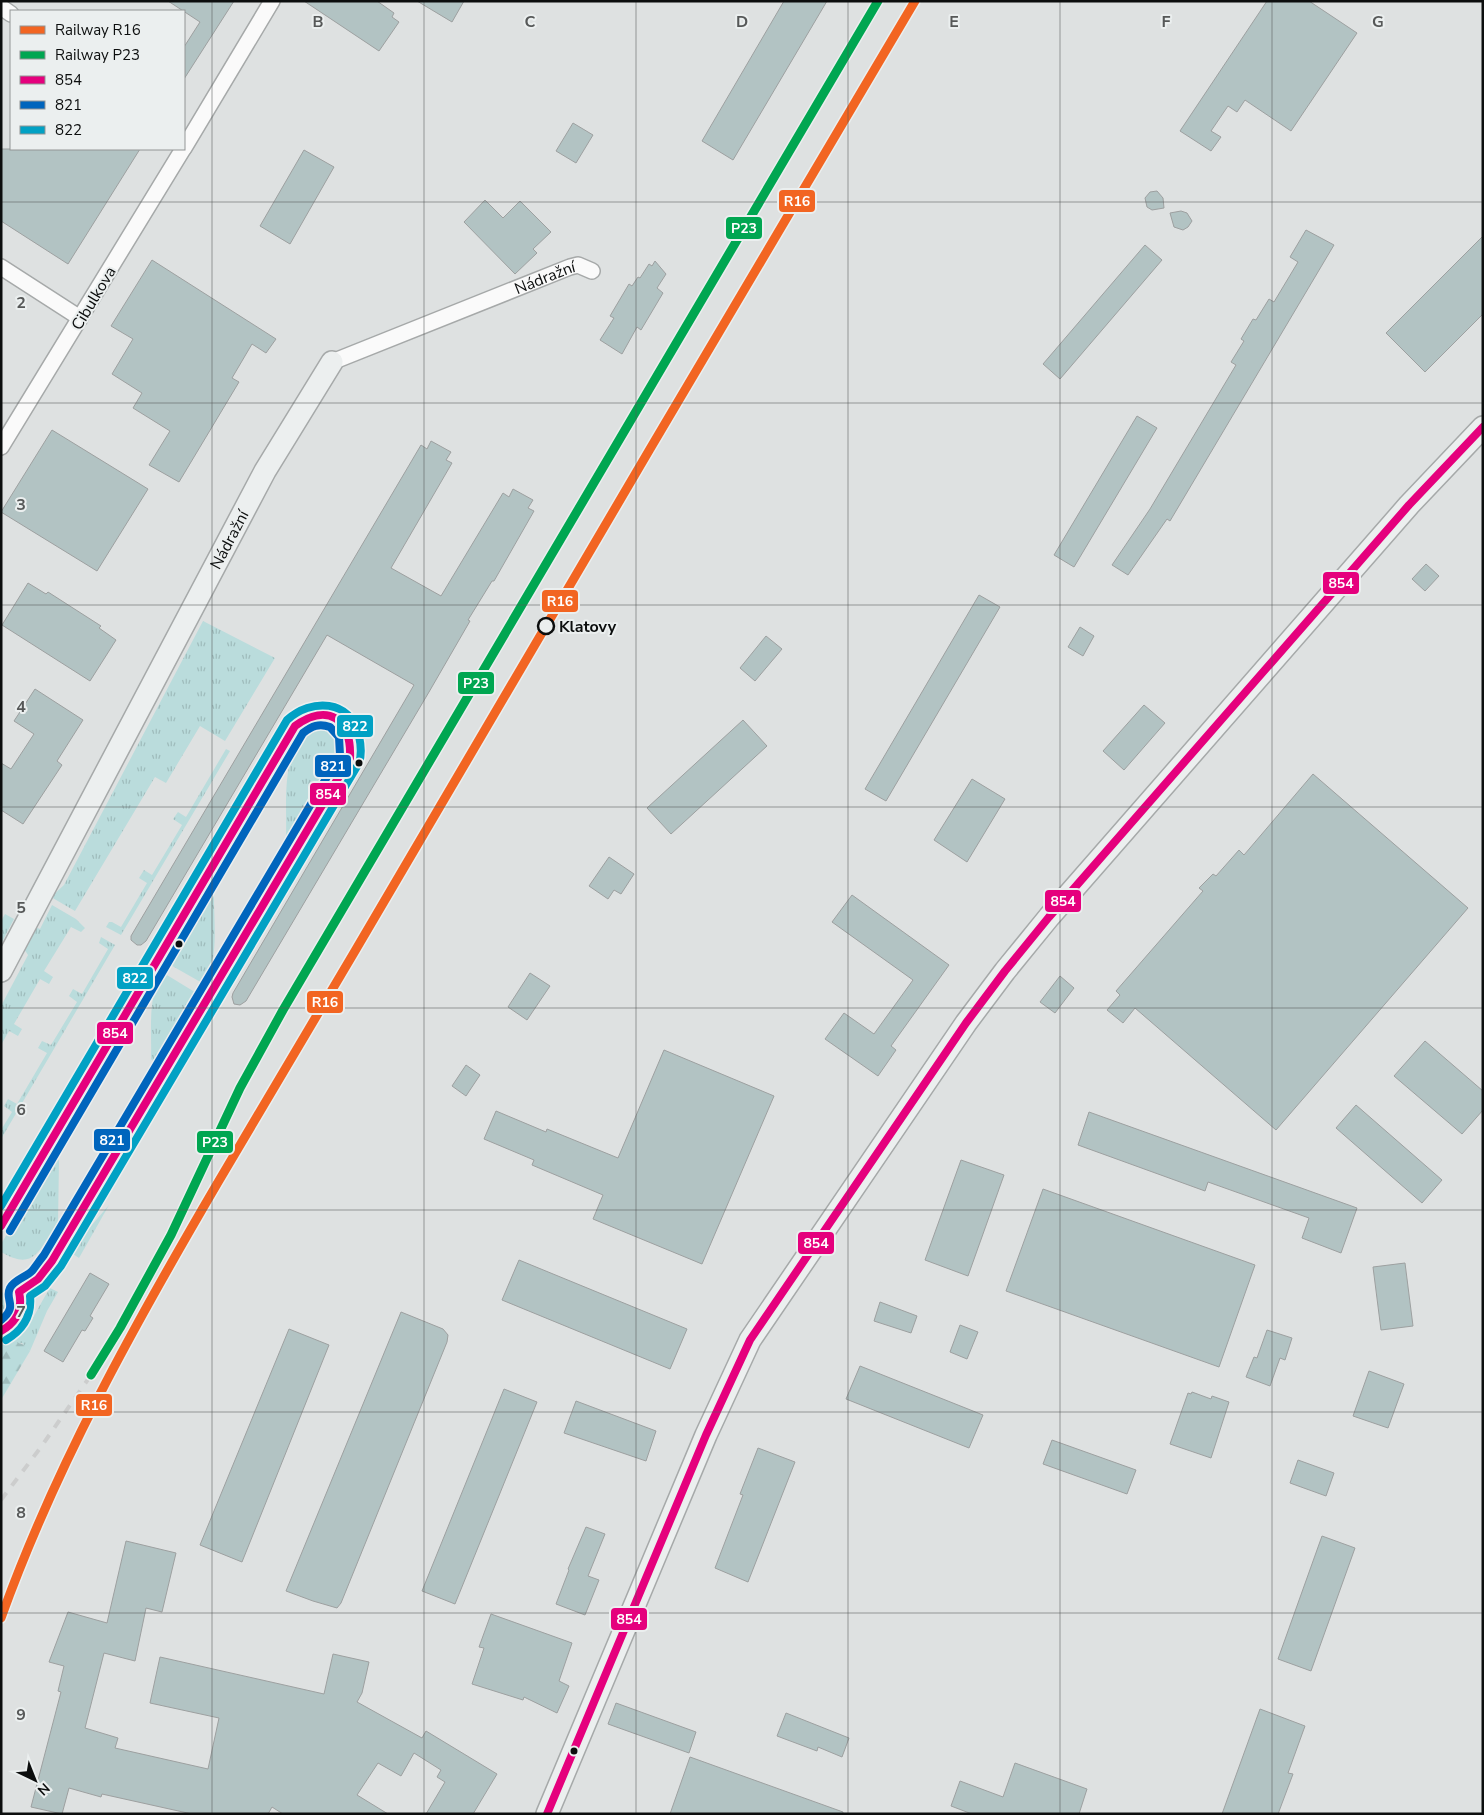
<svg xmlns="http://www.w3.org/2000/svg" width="1484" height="1815" viewBox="0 0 1484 1815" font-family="'Nunito Sans',sans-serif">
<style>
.grass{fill:url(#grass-tufts)}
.forest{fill:url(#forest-firs)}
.building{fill:#b2c3c3;stroke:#9da0a0}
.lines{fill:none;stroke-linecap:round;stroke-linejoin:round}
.street-casing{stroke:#a6a9a9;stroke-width:18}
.secondary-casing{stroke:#a6a9a9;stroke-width:24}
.street{stroke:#fafafa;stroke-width:15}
.secondary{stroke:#ecefef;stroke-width:21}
.rail{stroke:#cccdcd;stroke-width:4;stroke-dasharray:9 9;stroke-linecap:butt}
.bus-1-casing{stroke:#ebefef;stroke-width:11}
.bus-2-casing{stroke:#ebefef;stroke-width:11}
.bus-3-casing{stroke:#ebefef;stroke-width:11}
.bus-1{stroke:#e5007d;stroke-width:8}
.bus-2{stroke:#0065bd;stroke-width:8}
.bus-3{stroke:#01a1c4;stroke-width:8}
.rail-1-casing{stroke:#ebefef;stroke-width:12}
.rail-2-casing{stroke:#ebefef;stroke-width:12}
.rail-1{stroke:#f26522;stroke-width:9}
.rail-2{stroke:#00a651;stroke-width:9}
.grid{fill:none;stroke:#565858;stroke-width:1;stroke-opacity:0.55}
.stop-dot{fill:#ebefef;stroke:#0c0e0e;stroke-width:2.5}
.bus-dot{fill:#0c0e0e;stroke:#ebefef;stroke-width:2}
.labels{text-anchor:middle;stroke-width:4;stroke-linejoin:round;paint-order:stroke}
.street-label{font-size:16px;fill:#0c0e0e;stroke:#ebefef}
.stop-label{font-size:16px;font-weight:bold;fill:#0c0e0e;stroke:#ebefef;text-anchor:start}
.grid-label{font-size:16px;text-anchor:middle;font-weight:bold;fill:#565858;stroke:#ebefef;stroke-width:4;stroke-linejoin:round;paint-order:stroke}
.line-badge{stroke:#ebefef;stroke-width:2}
.badge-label{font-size:14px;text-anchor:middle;font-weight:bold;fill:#fff}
</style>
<defs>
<pattern id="grass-tufts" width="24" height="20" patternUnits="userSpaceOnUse" patternTransform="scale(1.25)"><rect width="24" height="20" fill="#badcdc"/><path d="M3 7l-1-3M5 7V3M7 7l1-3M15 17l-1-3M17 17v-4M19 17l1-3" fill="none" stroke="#9fbcbc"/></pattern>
<pattern id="forest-firs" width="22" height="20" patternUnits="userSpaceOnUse" patternTransform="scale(1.25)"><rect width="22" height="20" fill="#badcdc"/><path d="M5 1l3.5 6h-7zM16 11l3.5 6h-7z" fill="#9fbcbc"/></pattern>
</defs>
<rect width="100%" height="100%" fill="#dee1e1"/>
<g class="grass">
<path d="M 203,621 L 275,658 L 225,741 L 200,726 L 166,783 L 155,777 L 75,911 L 51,897 L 64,885 Z"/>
<path d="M 322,722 C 337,725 345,736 342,750 L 290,838 L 288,839 L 286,836 C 287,804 282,769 299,740 C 305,730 310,723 322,722 Z"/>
<path d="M 226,749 L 230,751 L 121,935 L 106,927 L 109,922 L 112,922 L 121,927 L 147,883 L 139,878 L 144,870 L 152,875 L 182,825 L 173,819 L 178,812 L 186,817 Z"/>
<path d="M 210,894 L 213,895 L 214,898 C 214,926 219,959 204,984 L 167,963 Z"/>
<path d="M 52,905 L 76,919 L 85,928 L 81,932 L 71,927 L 44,971 L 53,977 L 49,984 L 40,979 L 14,1024 L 22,1029 L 18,1036 L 9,1031 L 1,1045 L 1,1006 L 28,955 L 24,949 L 35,927 L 40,929 Z"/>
<path d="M 5,914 L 14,919 L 1,944 L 1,921 Z"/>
<path d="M 101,937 L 115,945 L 1,1139 L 1,1130 L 12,1112 L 4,1106 L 8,1099 L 17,1104 L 47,1053 L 38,1048 L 42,1041 L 51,1045 L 77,1002 L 69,996 L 73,989 L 82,994 L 108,949 L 99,943 Z"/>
<path d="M 162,972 L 198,994 L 159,1062 L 155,1063 L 151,1059 C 152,1030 147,999 162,972 Z"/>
<path d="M 54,1157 L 57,1157 L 59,1161 L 58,1224 L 52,1242 L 47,1239 C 34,1262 24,1265 1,1252 L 1,1244 Z"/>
<path d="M 109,1205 L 79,1258 L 70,1252 L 73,1247 Z"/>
<path d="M 50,1288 L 58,1292 L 47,1311 L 30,1351 L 22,1343 L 1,1350 L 1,1345 C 29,1336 35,1311 50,1288 Z"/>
<path d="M 1,1291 C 9,1299 9,1308 1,1316 Z"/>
</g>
<path class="forest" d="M 18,1343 L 25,1345 L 30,1351 L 1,1400 L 1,1350 Z"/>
<g class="building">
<path d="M 168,1 L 234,1 L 184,79 L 184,47 L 200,22 Z"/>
<path d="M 304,1 L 377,1 L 394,13 L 392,17 L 399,22 L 379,51 Z"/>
<path d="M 417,1 L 464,1 L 452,22 Z"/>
<path d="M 784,1 L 827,1 L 733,160 L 702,141 Z"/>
<path d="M 1267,1 L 1309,1 L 1357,33 L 1291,131 L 1245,100 L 1237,112 L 1228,106 L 1211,131 L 1221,137 L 1211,151 L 1180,131 Z"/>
<path d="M 573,123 L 593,135 L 576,163 L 556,151 Z"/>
<path d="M 1,149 L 140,149 L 68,264 L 1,221 Z"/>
<path d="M 304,150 L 334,167 L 290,244 L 260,226 Z"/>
<path d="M 1157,191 L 1163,198 L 1164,208 L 1152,210 L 1147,207 L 1145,198 L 1150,192 Z"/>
<path d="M 485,200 L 503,218 L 520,201 L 551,232 L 533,249 L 537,253 L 515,274 L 464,222 Z"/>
<path d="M 1181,211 L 1187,213 L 1192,221 L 1188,227 L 1183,230 L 1174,227 L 1170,213 Z"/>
<path d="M 1306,230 L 1334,245 L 1170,521 L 1167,519 L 1128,575 L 1112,565 L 1150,509 L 1236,365 L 1231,362 L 1244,341 L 1241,339 L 1253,319 L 1256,320 L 1269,299 L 1274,302 L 1298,262 L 1290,257 Z"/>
<path d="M 1483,236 L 1483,314 L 1425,372 L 1386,333 Z"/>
<path d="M 1145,245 L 1162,260 L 1060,379 L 1043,364 Z"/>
<path d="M 152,260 L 276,339 L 266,353 L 252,344 L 232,378 L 239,382 L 179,482 L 149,465 L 170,431 L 133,408 L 142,393 L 112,374 L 133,339 L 111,326 Z"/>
<path d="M 655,261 L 666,274 L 657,288 L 663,293 L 641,330 L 637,327 L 622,354 L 600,340 L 614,318 L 610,316 L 629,284 L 632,286 L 638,277 L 640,278 L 649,264 L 652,266 Z"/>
<path d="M 1137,416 L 1157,428 L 1074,567 L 1054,555 Z"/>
<path d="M 52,430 L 148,489 L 97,571 L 1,512 Z"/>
<path d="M 431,441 L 451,452 L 446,460 L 452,463 L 391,568 L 441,596 L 503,493 L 509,497 L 513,489 L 533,500 L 528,508 L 534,511 L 494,581 L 492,581 L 468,620 L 470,621 L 429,692 L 246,1001 L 240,1005 L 234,1004 L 232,997 L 233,993 L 414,685 L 327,635 L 146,941 L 141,945 L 137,945 L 131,940 L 131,936 L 421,445 L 427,449 Z"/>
<path d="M 1426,564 L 1439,576 L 1425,591 L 1412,579 Z"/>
<path d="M 28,583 L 46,594 L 48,592 L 101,626 L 99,628 L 116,640 L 90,681 L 2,625 Z"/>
<path d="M 979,595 L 1000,607 L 886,801 L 865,789 Z"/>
<path d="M 1080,627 L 1094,636 L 1083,656 L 1068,647 Z"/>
<path d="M 766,636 L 782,649 L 755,681 L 740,668 Z"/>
<path d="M 35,689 L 83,720 L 57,761 L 62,765 L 23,824 L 1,810 L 1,763 L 11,769 L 34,734 L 14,721 Z"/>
<path d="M 1144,705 L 1165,723 L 1124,770 L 1103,751 Z"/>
<path d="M 743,720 L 767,746 L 671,834 L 647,808 Z"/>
<path d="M 1313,774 L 1468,908 L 1276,1130 L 1135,1008 L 1123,1023 L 1107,1010 L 1120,995 L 1116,991 L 1203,891 L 1199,888 L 1213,874 L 1216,876 L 1239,850 L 1244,855 Z"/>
<path d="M 972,779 L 1005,799 L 967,862 L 934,840 Z"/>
<path d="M 609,857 L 634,874 L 621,894 L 614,890 L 608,899 L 589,886 Z"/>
<path d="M 852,895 L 949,965 L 891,1046 L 896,1050 L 878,1076 L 825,1039 L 844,1013 L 874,1034 L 913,980 L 832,922 Z"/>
<path d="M 530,973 L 550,986 L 527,1020 L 508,1007 Z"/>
<path d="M 1060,976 L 1074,988 L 1055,1013 L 1040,1002 Z"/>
<path d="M 1425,1041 L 1483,1091 L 1483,1110 L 1462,1134 L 1394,1076 Z"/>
<path d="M 664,1050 L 774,1096 L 702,1264 L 593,1219 L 603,1195 L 532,1165 L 534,1160 L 484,1139 L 496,1111 L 546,1132 L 547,1129 L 618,1158 Z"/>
<path d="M 466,1065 L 480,1075 L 466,1096 L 452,1086 Z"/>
<path d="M 1356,1105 L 1442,1180 L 1422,1203 L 1336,1128 Z"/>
<path d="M 1089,1112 L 1357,1208 L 1341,1253 L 1302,1238 L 1309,1218 L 1208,1182 L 1205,1191 L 1078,1145 Z"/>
<path d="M 961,1160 L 1004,1175 L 968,1276 L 925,1260 Z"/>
<path d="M 1043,1189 L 1255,1265 L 1219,1367 L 1006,1291 Z"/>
<path d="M 519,1260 L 687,1329 L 670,1369 L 502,1300 Z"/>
<path d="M 1405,1263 L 1413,1326 L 1381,1330 L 1373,1267 Z"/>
<path d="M 90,1273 L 109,1284 L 90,1316 L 93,1318 L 85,1331 L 82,1330 L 63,1362 L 44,1351 Z"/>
<path d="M 880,1302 L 917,1316 L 911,1333 L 874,1321 Z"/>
<path d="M 401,1312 L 443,1329 L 448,1335 L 447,1342 L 341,1603 L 337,1608 L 313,1601 L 286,1591 Z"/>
<path d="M 960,1325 L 978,1332 L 967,1359 L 950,1352 Z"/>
<path d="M 289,1329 L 329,1345 L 242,1562 L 200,1545 Z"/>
<path d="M 1267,1330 L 1292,1338 L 1285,1360 L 1280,1358 L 1270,1386 L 1246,1377 L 1254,1357 L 1257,1358 Z"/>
<path d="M 860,1366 L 983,1415 L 969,1448 L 846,1399 Z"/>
<path d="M 1369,1371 L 1404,1384 L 1388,1428 L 1353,1416 Z"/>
<path d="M 504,1389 L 537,1402 L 455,1604 L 422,1591 Z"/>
<path d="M 1192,1392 L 1211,1399 L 1212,1396 L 1229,1402 L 1211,1458 L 1170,1444 L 1188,1393 L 1191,1394 Z"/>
<path d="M 576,1401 L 656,1431 L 646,1461 L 564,1433 Z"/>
<path d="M 1052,1440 L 1136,1470 L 1127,1494 L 1043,1464 Z"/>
<path d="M 758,1448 L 795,1462 L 748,1582 L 715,1568 L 743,1495 L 740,1494 Z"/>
<path d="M 1298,1460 L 1334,1473 L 1326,1496 L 1290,1483 Z"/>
<path d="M 586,1527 L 605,1534 L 588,1576 L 599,1580 L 585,1615 L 556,1604 L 569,1570 L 568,1569 Z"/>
<path d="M 1322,1536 L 1355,1548 L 1311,1671 L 1278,1659 Z"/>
<path d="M 126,1541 L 176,1553 L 162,1612 L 146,1608 L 135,1661 L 104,1653 L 85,1728 L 118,1738 L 115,1748 L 208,1769 L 219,1718 L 150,1703 L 160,1657 L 324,1694 L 333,1654 L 369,1662 L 362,1693 L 357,1702 L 422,1738 L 426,1731 L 497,1774 L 473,1814 L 426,1814 L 445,1782 L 437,1777 L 441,1770 L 414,1753 L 401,1776 L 378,1763 L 357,1795 L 388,1814 L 283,1814 L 272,1807 L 268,1814 L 192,1814 L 102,1794 L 101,1797 L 69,1788 L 62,1814 L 31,1807 L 61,1692 L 58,1691 L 64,1666 L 49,1662 L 68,1612 L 107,1623 Z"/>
<path d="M 491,1614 L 572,1643 L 559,1681 L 569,1686 L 557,1713 L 524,1697 L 523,1700 L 472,1684 L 484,1648 L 479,1647 Z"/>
<path d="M 616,1703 L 696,1732 L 689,1753 L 608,1724 Z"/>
<path d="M 1260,1709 L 1305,1726 L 1288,1773 L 1293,1774 L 1278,1814 L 1222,1814 Z"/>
<path d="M 786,1713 L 849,1738 L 842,1757 L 818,1747 L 817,1751 L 777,1736 Z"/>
<path d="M 690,1757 L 843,1812 L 843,1814 L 670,1814 Z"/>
<path d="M 1015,1763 L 1087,1789 L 1079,1814 L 972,1814 L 951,1806 L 960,1781 L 1003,1797 Z"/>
</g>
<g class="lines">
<defs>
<g id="street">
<path d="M 1,7 L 11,14"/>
<path d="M 184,148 L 272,1"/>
<path d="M 1,267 L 80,318"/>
<path id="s1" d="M 332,362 L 570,267 L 578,265 L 592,271"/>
<path d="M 1,447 L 183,149"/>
</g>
<g id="secondary">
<path id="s2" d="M 1,971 L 265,471 L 332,362"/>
<path d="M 547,1814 L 706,1435 L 750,1340 L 966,1023 L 1005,971 L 1049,917 L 1409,505 L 1483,427"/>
</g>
</defs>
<use href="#street" class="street-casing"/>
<use href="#secondary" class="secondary-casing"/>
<use href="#street" class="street"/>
<use href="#secondary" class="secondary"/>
<path class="rail" d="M 1,1500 L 41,1447 L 91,1375"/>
<defs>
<g id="bus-1">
<path d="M 1,1226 L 295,726 C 328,702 352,719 350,758 L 52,1261 L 38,1279 L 19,1292 C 23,1310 17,1322 1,1331"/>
<path d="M 547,1814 L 706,1435 L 750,1340 L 966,1023 L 1005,971 L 1049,917 L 1409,505 L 1483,427"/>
</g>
<path id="bus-2" d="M 1,1320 C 19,1306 4,1300 10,1288 C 14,1280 26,1277 32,1271 C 36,1266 40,1260 44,1255 L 340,755 L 339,737 L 330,727 C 319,723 312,726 303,733 L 10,1231"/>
<path id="bus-3" d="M 1,1206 L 287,720 C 311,698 351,699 359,736 C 361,745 362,754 359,763 L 61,1266 L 45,1286 L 30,1296 C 32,1316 23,1330 6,1340"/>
</defs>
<use href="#bus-1" class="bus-1-casing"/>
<use href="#bus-2" class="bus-2-casing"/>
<use href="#bus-3" class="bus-3-casing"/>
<use href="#bus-1" class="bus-1"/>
<use href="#bus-2" class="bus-2"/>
<use href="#bus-3" class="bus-3"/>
<defs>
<path id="rail-1" d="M 1,1618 C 56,1465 135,1324 217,1184 C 263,1106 309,1028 355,951 C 540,634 728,317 915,1"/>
<path id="rail-2" d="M 91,1375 L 120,1328 L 171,1235 L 240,1088 L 283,1010 L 878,1"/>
</defs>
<use href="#rail-1" class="rail-1-casing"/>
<use href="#rail-2" class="rail-2-casing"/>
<use href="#rail-1" class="rail-1"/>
<use href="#rail-2" class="rail-2"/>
</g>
<path class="grid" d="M 212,1 L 212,1814M 424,1 L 424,1814M 636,1 L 636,1814M 848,1 L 848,1814M 1060,1 L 1060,1814M 1272,1 L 1272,1814M 1,202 L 1483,202M 1,403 L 1483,403M 1,605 L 1483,605M 1,807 L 1483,807M 1,1008 L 1483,1008M 1,1210 L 1483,1210M 1,1412 L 1483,1412M 1,1613 L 1483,1613"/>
<circle class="stop-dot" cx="546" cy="626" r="8"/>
<g class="bus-dot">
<circle cx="359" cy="763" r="4.5"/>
<circle cx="179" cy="944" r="4.5"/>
<circle cx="574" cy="1751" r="4.5"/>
</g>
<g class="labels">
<g class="street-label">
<text dy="6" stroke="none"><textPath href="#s1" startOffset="229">Nádražní</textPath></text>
<text transform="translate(93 298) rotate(-59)" y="6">Cibulkova</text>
<text dy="6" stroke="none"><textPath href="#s2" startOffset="488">Nádražní</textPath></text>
</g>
<g class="stop-label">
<text x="559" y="632">Klatovy</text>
</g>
</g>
<g class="grid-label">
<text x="318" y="27">B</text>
<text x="530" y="27">C</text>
<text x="742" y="27">D</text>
<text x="954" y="27">E</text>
<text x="1166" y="27">F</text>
<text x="1378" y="27">G</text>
<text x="21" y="308">2</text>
<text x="21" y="510">3</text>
<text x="21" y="712">4</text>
<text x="21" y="913">5</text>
<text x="21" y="1115">6</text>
<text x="21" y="1317">7</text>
<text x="21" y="1518">8</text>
<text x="21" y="1720">9</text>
</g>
<g class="line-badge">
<rect x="778" y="189" width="38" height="24" rx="5" fill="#f26522"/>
<rect x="725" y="216" width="38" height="24" rx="5" fill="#00a651"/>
<rect x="1322" y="571" width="38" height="24" rx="5" fill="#e5007d"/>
<rect x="541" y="589" width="38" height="24" rx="5" fill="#f26522"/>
<rect x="457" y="671" width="38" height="24" rx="5" fill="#00a651"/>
<rect x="336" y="714" width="38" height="24" rx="5" fill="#01a1c4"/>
<rect x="314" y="754" width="38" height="24" rx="5" fill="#0065bd"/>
<rect x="309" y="782" width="38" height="24" rx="5" fill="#e5007d"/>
<rect x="1044" y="889" width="38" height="24" rx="5" fill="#e5007d"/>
<rect x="116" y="966" width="38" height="24" rx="5" fill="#01a1c4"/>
<rect x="306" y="990" width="38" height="24" rx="5" fill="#f26522"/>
<rect x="96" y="1021" width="38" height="24" rx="5" fill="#e5007d"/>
<rect x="93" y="1128" width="38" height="24" rx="5" fill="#0065bd"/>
<rect x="196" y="1130" width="38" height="24" rx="5" fill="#00a651"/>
<rect x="797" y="1231" width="38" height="24" rx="5" fill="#e5007d"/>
<rect x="75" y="1393" width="38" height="24" rx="5" fill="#f26522"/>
<rect x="610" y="1607" width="38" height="24" rx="5" fill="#e5007d"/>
</g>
<g class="badge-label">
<text x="797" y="206">R16</text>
<text x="744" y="233">P23</text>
<text x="1341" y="588">854</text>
<text x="560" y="606">R16</text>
<text x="476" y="688">P23</text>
<text x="355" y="731">822</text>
<text x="333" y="771">821</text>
<text x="328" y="799">854</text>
<text x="1063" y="906">854</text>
<text x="135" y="983">822</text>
<text x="325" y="1007">R16</text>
<text x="115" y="1038">854</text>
<text x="112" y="1145">821</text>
<text x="215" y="1147">P23</text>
<text x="816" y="1248">854</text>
<text x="94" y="1410">R16</text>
<text x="629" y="1624">854</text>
</g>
<rect width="1484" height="1815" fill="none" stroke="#0c0e0e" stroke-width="5"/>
<rect x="10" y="10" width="175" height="140" fill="#ebefef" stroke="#929595"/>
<rect x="20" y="26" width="25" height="8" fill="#f26522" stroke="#929595"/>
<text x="55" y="35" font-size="15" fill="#0c0e0e">Railway R16</text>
<rect x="20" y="51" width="25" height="8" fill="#00a651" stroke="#929595"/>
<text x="55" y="60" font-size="15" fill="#0c0e0e">Railway P23</text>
<rect x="20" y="76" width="25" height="8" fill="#e5007d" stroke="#929595"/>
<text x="55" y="85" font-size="15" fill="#0c0e0e">854</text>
<rect x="20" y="101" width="25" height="8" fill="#0065bd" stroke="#929595"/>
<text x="55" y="110" font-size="15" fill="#0c0e0e">821</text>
<rect x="20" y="126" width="25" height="8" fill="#01a1c4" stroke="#929595"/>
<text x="55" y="135" font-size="15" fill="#0c0e0e">822</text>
<g transform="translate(35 1780) rotate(137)" stroke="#ebefef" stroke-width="4" paint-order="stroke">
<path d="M0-4L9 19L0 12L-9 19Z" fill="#0c0e0e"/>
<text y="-8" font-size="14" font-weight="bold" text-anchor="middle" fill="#0c0e0e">N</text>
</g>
</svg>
